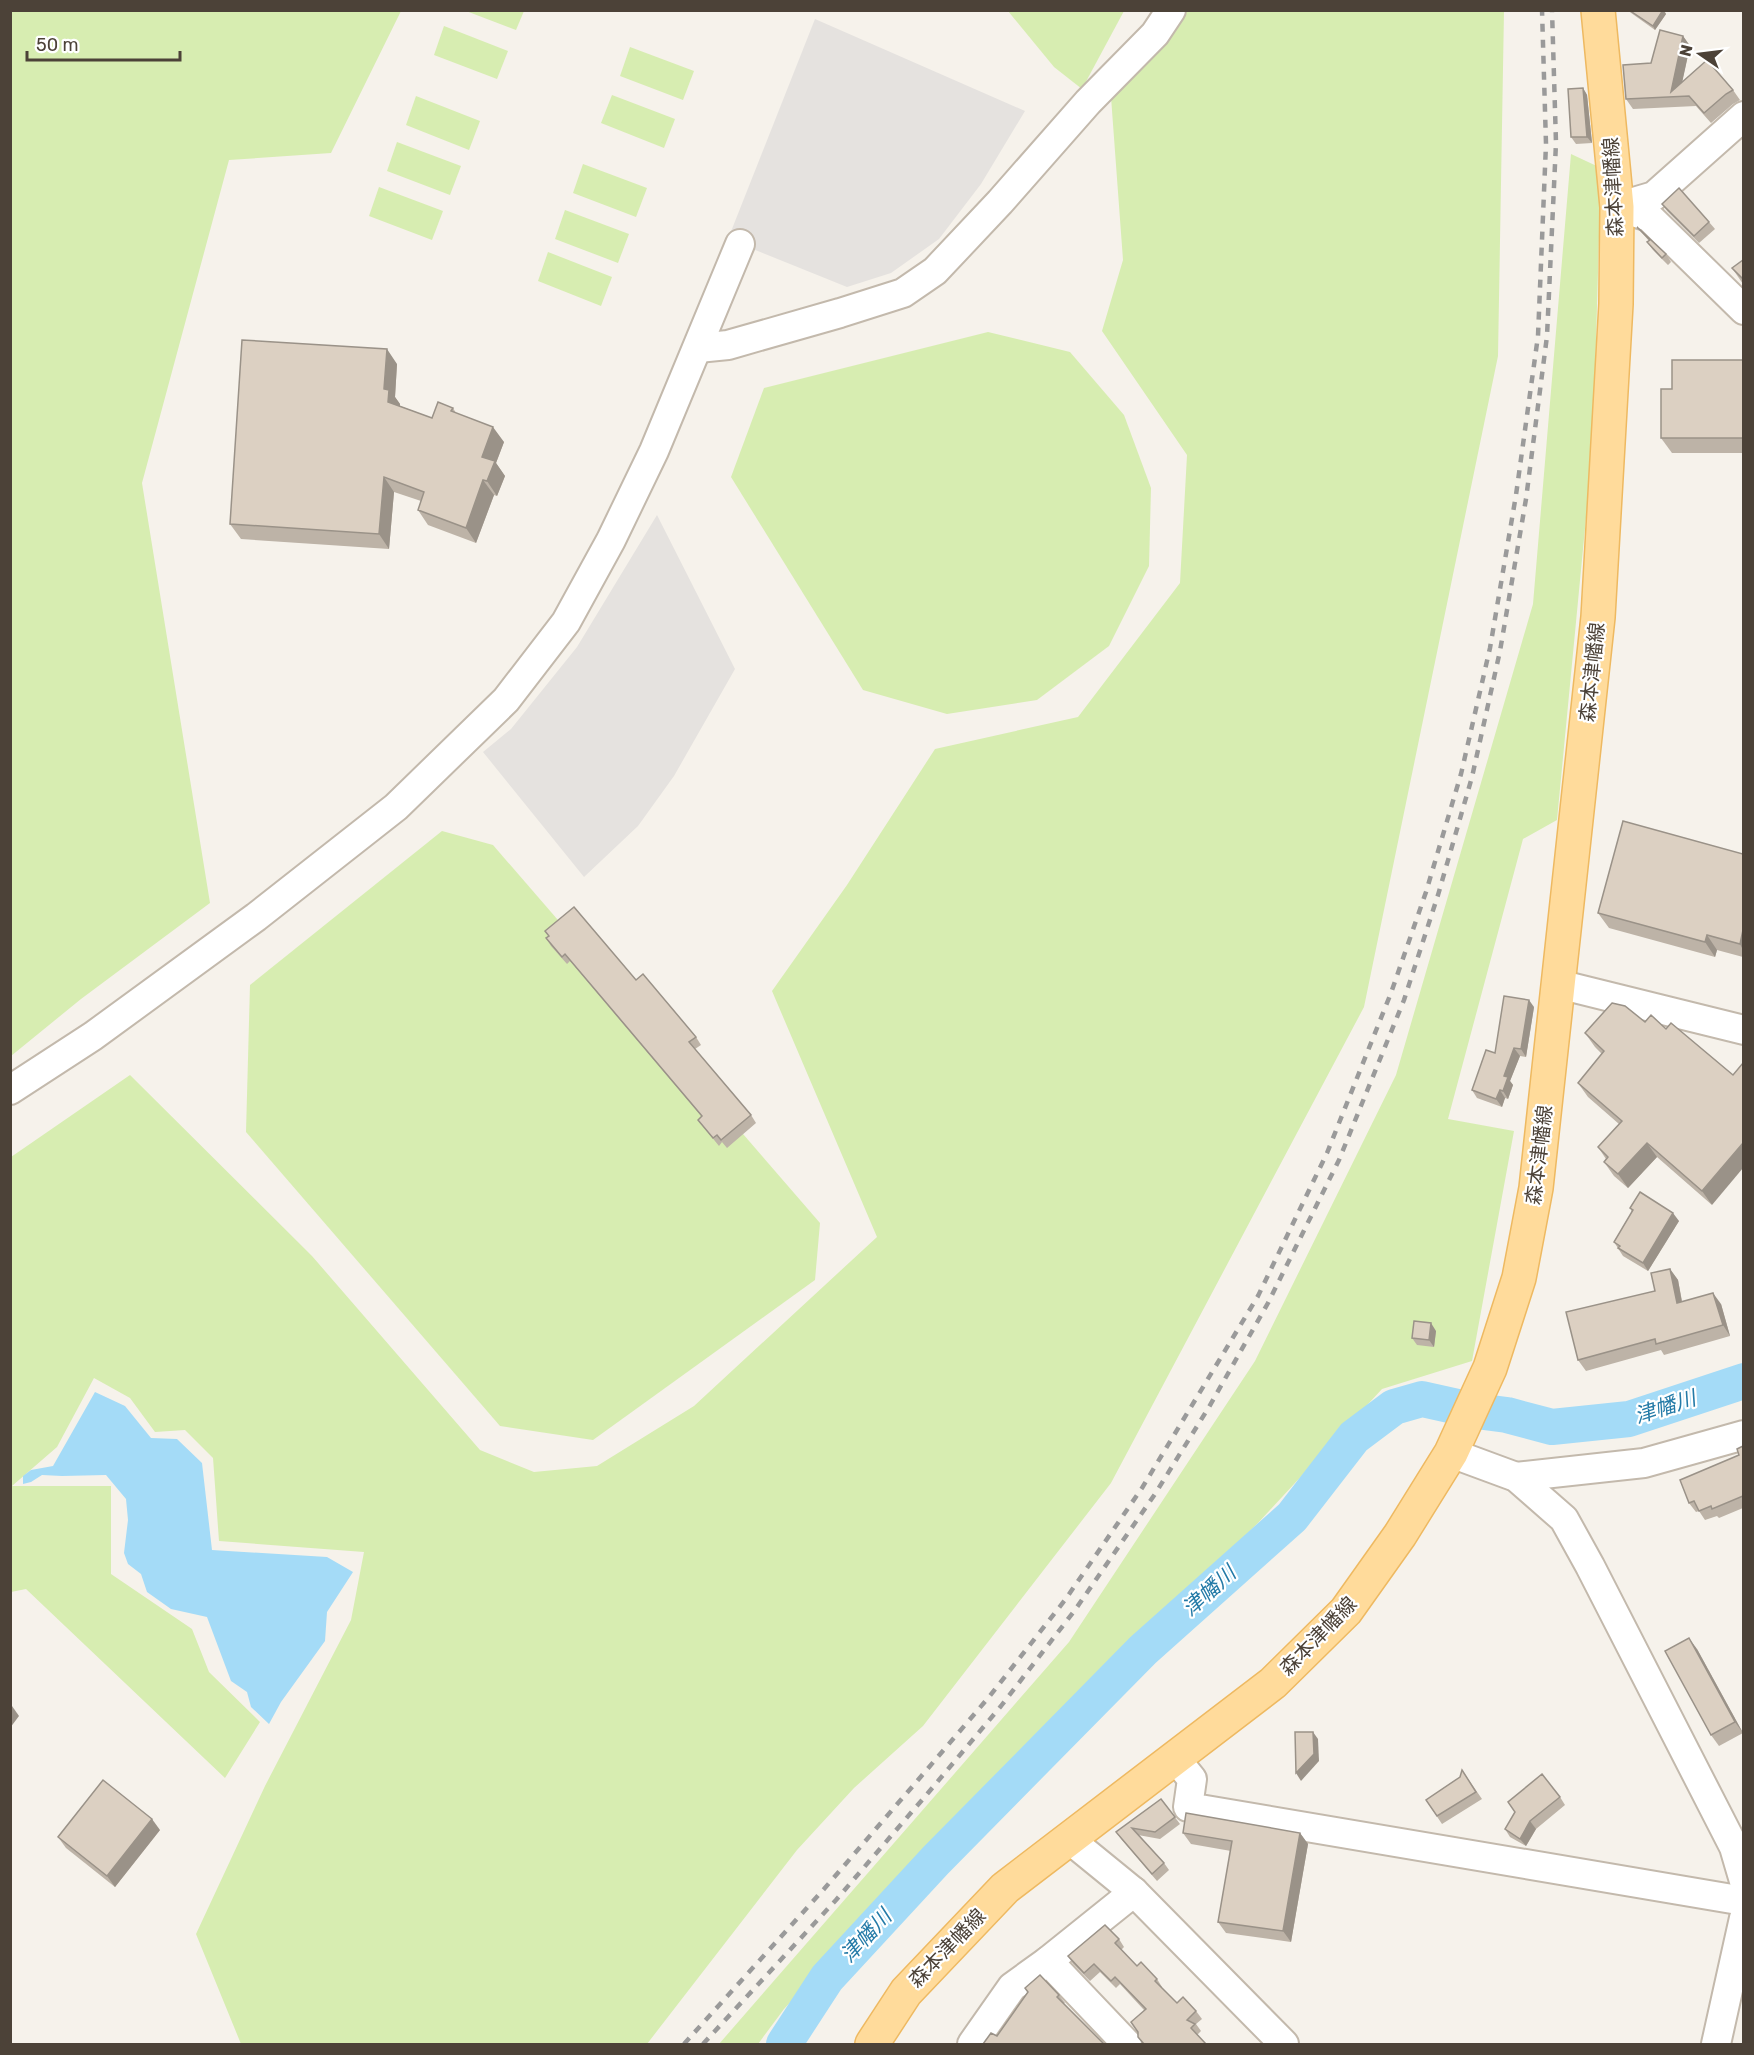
<svg xmlns="http://www.w3.org/2000/svg" width="1754" height="2055" viewBox="0 0 1754 2055" font-family="Rubik,'Noto Sans JP',sans-serif">
<style>
.green{fill:#d7edb1}
.parking{fill:#e5e2df}
.water{fill:#a4dbf7}
.lines{fill:none;stroke-linecap:round;stroke-linejoin:round}
.river{stroke:#a4dbf7;stroke-width:36}
.minor-casing{stroke:#c3b9ac;stroke-width:32}
.major-casing{stroke:#eeb961;stroke-width:36}
.minor{stroke:#fff;stroke-width:28}
.major{stroke:#ffdb9b;stroke-width:33}
.rail{stroke:#9a9a9a;stroke-width:4.5;stroke-dasharray:8 8;stroke-linecap:butt}
.wall{fill:#bdb3a7}
.shaded-wall{fill:#9a9288}
.building{fill:#dcd0c2;stroke:#9a9288;stroke-width:1.5}
.labels{text-anchor:middle;stroke-width:4.5;stroke-linejoin:round;paint-order:stroke}
.street-label{font-size:20px;fill:#4c4238;stroke:#fff}
.water-label{font-size:21px;font-style:italic;fill:#237aa7;stroke:#fff}
</style>
<rect width="100%" height="100%" fill="#f6f2eb"/>
<g class="green">
<path d="M 11,10 L 401,11 L 331,153 L 229,160 L 142,483 L 210,903 L 81,999 L 11,1056 Z"/>
<path d="M 466,11 L 524,10 L 524,11 L 516,30 Z"/>
<path d="M 1008,11 L 1124,11 L 1082,89 L 1054,67 Z"/>
<path d="M 1185,11 L 1504,11 L 1498,356 L 1364,1007 L 1111,1483 L 923,1726 L 854,1788 L 797,1850 L 647,2044 L 241,2044 L 196,1934 L 265,1786 L 351,1620 L 364,1552 L 219,1541 L 213,1458 L 185,1430 L 155,1432 L 130,1398 L 94,1378 L 57,1447 L 12,1486 L 111,1486 L 111,1574 L 192,1629 L 209,1672 L 260,1722 L 225,1778 L 26,1589 L 11,1592 L 11,1157 L 130,1075 L 312,1256 L 480,1450 L 534,1472 L 597,1466 L 694,1406 L 877,1237 L 772,991 L 847,885 L 935,749 L 1078,717 L 1180,583 L 1187,455 L 1102,331 L 1123,260 L 1111,97 Z"/>
<path d="M 444,26 L 508,51 L 497,79 L 434,55 Z"/>
<path d="M 630,47 L 694,71 L 683,100 L 620,76 Z"/>
<path d="M 612,95 L 675,119 L 664,148 L 601,123 Z"/>
<path d="M 416,96 L 480,121 L 469,150 L 406,125 Z"/>
<path d="M 397,142 L 461,166 L 450,195 L 387,171 Z"/>
<path d="M 1571,154 L 1601,168 L 1593,445 L 1557,820 L 1523,839 L 1448,1119 L 1514,1131 L 1472,1361 L 1382,1389 L 1258,1523 L 988,1789 L 784,2009 L 758,2044 L 719,2044 L 1069,1642 L 1255,1361 L 1396,1075 L 1533,604 Z"/>
<path d="M 583,164 L 647,188 L 636,217 L 573,193 Z"/>
<path d="M 379,187 L 443,211 L 432,240 L 369,216 Z"/>
<path d="M 565,210 L 629,234 L 618,263 L 555,239 Z"/>
<path d="M 548,252 L 612,277 L 601,306 L 538,281 Z"/>
<path d="M 988,332 L 1070,352 L 1124,415 L 1151,488 L 1149,566 L 1109,646 L 1037,700 L 947,714 L 863,690 L 731,477 L 764,388 Z"/>
<path d="M 442,831 L 493,845 L 820,1223 L 815,1280 L 593,1440 L 500,1426 L 246,1132 L 250,985 Z"/>
</g>
<g class="parking">
<path d="M 815,19 L 1025,111 L 981,184 L 939,239 L 891,273 L 847,287 L 728,239 Z"/>
<path d="M 657,515 L 735,669 L 674,776 L 638,826 L 584,877 L 483,752 L 511,729 L 577,647 Z"/>
</g>
<path class="water" d="M 95,1392 L 125,1406 L 151,1438 L 177,1439 L 202,1463 L 212,1550 L 327,1557 L 353,1572 L 327,1612 L 325,1641 L 281,1702 L 269,1724 L 251,1707 L 247,1692 L 231,1681 L 207,1617 L 171,1609 L 147,1592 L 141,1574 L 128,1564 L 124,1553 L 128,1520 L 126,1499 L 106,1475 L 62,1476 L 42,1475 L 31,1482 L 23,1484 L 23,1476 L 31,1470 L 53,1466 Z"/>
<g class="lines">
<path class="river" d="M 784,2044 L 827,1978 L 936,1860 L 1143,1650 L 1292,1517 L 1354,1437 L 1394,1407 L 1422,1399 L 1476,1411 L 1507,1415 L 1552,1427 L 1629,1419 L 1744,1381"/>
<defs>
<g id="minor">
<path d="M 1617,207 L 1649,217 L 1744,310"/>
<path d="M 1617,207 L 1654,196 L 1744,116"/>
<path d="M 698,348 L 728,345 L 840,313 L 903,293 L 935,271 L 1000,202 L 1088,102 L 1155,34 L 1171,10"/>
<path d="M 1558,984 L 1744,1030"/>
<path d="M 10,1090 L 93,1036 L 256,917 L 396,807 L 506,700 L 566,622 L 611,540 L 654,451 L 740,244"/>
<path d="M 1451,1453 L 1516,1477 L 1564,1519 L 1590,1566 L 1734,1847 L 1744,1881"/>
<path d="M 1516,1477 L 1644,1463 L 1744,1435"/>
<path d="M 1175,1758 L 1192,1779 L 1188,1807 L 1744,1901"/>
<path d="M 1069,1839 L 1134,1892 L 1284,2044"/>
<path d="M 1048,1961 L 1127,2044"/>
<path d="M 972,2044 L 1012,1987 L 1048,1961 L 1134,1892"/>
<path d="M 1716,2044 L 1744,1918"/>
</g>
<path id="major" d="M 872,2044 L 906,1992 L 1005,1888 L 1273,1683 L 1346,1611 L 1400,1535 L 1451,1453 L 1490,1368 L 1519,1278 L 1536,1188 L 1598,617 L 1616,304 L 1617,207 L 1598,10"/>
</defs>
<use href="#minor" class="minor-casing"/>
<use href="#major" class="major-casing"/>
<use href="#minor" class="minor"/>
<use href="#major" class="major"/>
<g class="rail">
<path d="M 684,2044 L 824,1889 L 918,1780 L 989,1697 L 1065,1600 L 1142,1488 L 1258,1296 L 1327,1153 L 1391,993 L 1426,892 L 1461,774 L 1490,648 L 1516,495 L 1538,336 L 1546,144 L 1542,10"/>
<path d="M 703,2044 L 836,1900 L 928,1793 L 1001,1706 L 1075,1610 L 1155,1494 L 1209,1407 L 1268,1303 L 1339,1160 L 1404,1000 L 1438,895 L 1472,777 L 1500,651 L 1526,499 L 1547,336 L 1556,143 L 1552,10"/>
</g>
</g>
<g class="wall">
<path d="M 1627,10 L 1664,10 L 1666,14 L 1655,30 Z"/>
<path d="M 1683,36 L 1690,46 L 1682,82 L 1733,90 L 1740,100 L 1733,104 L 1711,123 L 1696,106 L 1633,109 L 1626,99 L 1651,63 Z"/>
<path d="M 1583,88 L 1587,95 L 1592,143 L 1576,144 L 1571,137 Z"/>
<path d="M 1662,204 L 1709,222 L 1715,229 L 1699,243 L 1667,211 Z"/>
<path d="M 1637,227 L 1666,254 L 1671,262 L 1668,265 L 1653,250 L 1647,242 L 1649,241 Z"/>
<path d="M 1743,260 L 1743,284 L 1732,268 Z"/>
<path d="M 1743,360 L 1743,453 L 1672,453 L 1661,438 L 1672,389 Z"/>
<path d="M 397,364 L 395,397 L 400,404 L 400,406 L 432,418 L 453,408 L 456,413 L 504,442 L 496,463 L 505,476 L 497,496 L 494,495 L 476,543 L 428,525 L 418,510 L 421,501 L 394,492 L 389,549 L 241,539 L 230,524 Z"/>
<path d="M 1743,854 L 1743,957 L 1717,950 L 1715,957 L 1609,928 L 1598,913 Z"/>
<path d="M 545,931 L 636,980 L 696,1037 L 701,1045 L 695,1049 L 751,1115 L 756,1123 L 727,1148 L 722,1142 L 719,1146 L 698,1120 L 702,1117 L 570,961 L 567,964 L 551,946 L 546,938 L 549,936 Z"/>
<path d="M 1612,1003 L 1712,1205 L 1657,1157 L 1628,1188 L 1614,1176 L 1604,1162 L 1606,1159 L 1598,1147 L 1619,1124 L 1588,1097 L 1578,1083 L 1602,1054 L 1595,1047 L 1585,1033 Z"/>
<path d="M 1534,1007 L 1526,1057 L 1520,1056 L 1510,1081 L 1513,1085 L 1508,1099 L 1505,1098 L 1502,1107 L 1477,1098 L 1472,1090 L 1495,1053 Z"/>
<path d="M 1630,1208 L 1679,1221 L 1648,1271 L 1623,1256 L 1614,1242 L 1632,1212 Z"/>
<path d="M 1670,1269 L 1678,1280 L 1682,1301 L 1721,1304 L 1730,1336 L 1664,1355 L 1661,1350 L 1586,1371 L 1578,1360 L 1655,1291 Z"/>
<path d="M 1436,1331 L 1434,1347 L 1417,1345 L 1412,1338 Z"/>
<path d="M 1743,1446 L 1743,1508 L 1719,1518 L 1717,1516 L 1705,1520 L 1699,1511 L 1696,1512 L 1689,1503 L 1739,1455 Z"/>
<path d="M 1697,1649 L 1743,1733 L 1719,1746 L 1711,1735 Z"/>
<path d="M 1462,1770 L 1482,1799 L 1442,1824 L 1426,1800 L 1460,1777 Z"/>
<path d="M 1560,1797 L 1565,1805 L 1536,1829 L 1526,1846 L 1510,1837 L 1505,1829 Z"/>
<path d="M 1161,1799 L 1180,1824 L 1160,1839 L 1138,1835 L 1164,1863 L 1169,1870 L 1157,1881 L 1121,1839 L 1116,1832 Z"/>
<path d="M 160,1830 L 115,1887 L 66,1848 L 58,1837 Z"/>
<path d="M 1183,1833 L 1300,1833 L 1308,1844 L 1291,1942 L 1226,1933 L 1218,1922 L 1231,1851 L 1191,1844 Z"/>
<path d="M 1119,1939 L 1124,1947 L 1121,1950 L 1137,1966 L 1157,1979 L 1162,1987 L 1162,1988 L 1177,2003 L 1196,2011 L 1202,2019 L 1196,2024 L 1201,2031 L 1197,2035 L 1206,2044 L 1143,2044 L 1138,2037 L 1144,2010 L 1120,1984 L 1116,1988 L 1100,1972 L 1090,1981 L 1073,1964 L 1068,1956 Z"/>
<path d="M 1025,1988 L 1059,1995 L 1065,2003 L 997,2036 L 1028,1993 Z"/>
</g>
<g class="shaded-wall">
<path d="M 1663,10 L 1666,14 L 1655,30 L 1653,26 Z"/>
<path d="M 1683,36 L 1690,46 L 1679,97 L 1671,92 Z"/>
<path d="M 1583,88 L 1587,95 L 1592,143 L 1587,137 Z"/>
<path d="M 387,349 L 397,364 L 395,397 L 400,404 L 399,417 L 388,402 L 384,389 Z"/>
<path d="M 493,427 L 504,442 L 496,463 L 505,476 L 497,496 L 487,481 L 482,457 Z"/>
<path d="M 384,477 L 394,492 L 389,549 L 379,534 Z"/>
<path d="M 483,480 L 494,495 L 476,543 L 466,528 Z"/>
<path d="M 1743,930 L 1743,950 L 1740,944 Z"/>
<path d="M 1707,935 L 1717,950 L 1715,957 L 1705,942 Z"/>
<path d="M 1529,1000 L 1534,1007 L 1526,1057 L 1521,1049 Z"/>
<path d="M 1514,1048 L 1520,1056 L 1510,1081 L 1513,1085 L 1508,1099 L 1503,1091 L 1504,1076 Z"/>
<path d="M 1500,1090 L 1505,1098 L 1502,1107 L 1496,1099 Z"/>
<path d="M 1647,1143 L 1657,1157 L 1628,1188 L 1618,1174 Z"/>
<path d="M 1743,1143 L 1743,1168 L 1712,1205 L 1702,1191 Z"/>
<path d="M 1673,1213 L 1679,1221 L 1648,1271 L 1643,1263 Z"/>
<path d="M 1670,1269 L 1678,1280 L 1684,1314 L 1677,1303 Z"/>
<path d="M 1713,1293 L 1721,1304 L 1730,1336 L 1723,1325 Z"/>
<path d="M 1431,1323 L 1436,1331 L 1434,1347 L 1429,1340 Z"/>
<path d="M 1689,1638 L 1697,1649 L 1743,1733 L 1735,1722 Z"/>
<path d="M 12,1706 L 19,1716 L 10,1728 L 10,1709 Z"/>
<path d="M 1313,1732 L 1318,1739 L 1319,1761 L 1301,1781 L 1296,1773 Z"/>
<path d="M 152,1819 L 160,1830 L 115,1887 L 107,1876 Z"/>
<path d="M 1530,1821 L 1536,1829 L 1526,1846 L 1520,1839 Z"/>
<path d="M 1300,1833 L 1308,1844 L 1291,1942 L 1283,1931 Z"/>
</g>
<g class="building">
<path d="M 1629,10 L 1663,10 L 1653,26 Z"/>
<path d="M 1660,30 L 1683,36 L 1671,92 L 1707,60 L 1733,90 L 1726,94 L 1704,113 L 1689,96 L 1626,99 L 1623,65 L 1651,63 Z"/>
<path d="M 1583,88 L 1587,137 L 1571,137 L 1568,89 Z"/>
<path d="M 1679,188 L 1709,222 L 1694,236 L 1662,204 Z"/>
<path d="M 1637,227 L 1666,254 L 1662,258 L 1647,242 L 1650,240 Z"/>
<path d="M 1743,260 L 1743,279 L 1732,268 Z"/>
<path d="M 242,340 L 387,349 L 384,389 L 389,390 L 388,402 L 432,418 L 438,402 L 453,408 L 451,411 L 493,427 L 482,457 L 495,461 L 487,481 L 483,480 L 466,528 L 418,510 L 424,492 L 384,477 L 379,534 L 230,524 Z"/>
<path d="M 1672,360 L 1743,360 L 1743,438 L 1661,438 L 1661,389 L 1672,389 Z"/>
<path d="M 1623,821 L 1743,854 L 1743,930 L 1740,944 L 1707,935 L 1705,942 L 1598,913 Z"/>
<path d="M 574,907 L 636,980 L 643,974 L 696,1037 L 689,1042 L 751,1115 L 721,1140 L 717,1135 L 713,1138 L 698,1120 L 702,1116 L 565,954 L 562,957 L 546,938 L 549,936 L 545,931 Z"/>
<path d="M 1504,996 L 1529,1000 L 1521,1049 L 1514,1048 L 1504,1076 L 1508,1077 L 1503,1091 L 1500,1090 L 1496,1099 L 1472,1090 L 1486,1050 L 1495,1053 Z"/>
<path d="M 1612,1003 L 1625,1006 L 1645,1022 L 1651,1015 L 1666,1029 L 1671,1023 L 1733,1075 L 1743,1063 L 1743,1143 L 1702,1191 L 1647,1143 L 1618,1174 L 1604,1162 L 1608,1157 L 1598,1147 L 1622,1121 L 1578,1083 L 1604,1051 L 1585,1033 Z"/>
<path d="M 1640,1192 L 1673,1213 L 1643,1263 L 1618,1248 L 1620,1246 L 1614,1242 L 1633,1210 L 1630,1208 Z"/>
<path d="M 1670,1269 L 1677,1303 L 1713,1293 L 1723,1325 L 1656,1344 L 1655,1339 L 1578,1360 L 1566,1312 L 1655,1291 L 1651,1273 Z"/>
<path d="M 1414,1321 L 1431,1323 L 1429,1340 L 1412,1338 Z"/>
<path d="M 1743,1446 L 1743,1496 L 1712,1509 L 1711,1506 L 1699,1511 L 1694,1501 L 1689,1503 L 1680,1480 L 1739,1455 L 1737,1449 Z"/>
<path d="M 1689,1638 L 1735,1722 L 1711,1735 L 1665,1651 Z"/>
<path d="M 1295,1732 L 1313,1732 L 1314,1754 L 1296,1773 Z"/>
<path d="M 1462,1770 L 1476,1792 L 1437,1816 L 1426,1800 L 1460,1777 Z"/>
<path d="M 1542,1774 L 1560,1797 L 1530,1821 L 1520,1839 L 1505,1829 L 1515,1812 L 1508,1802 Z"/>
<path d="M 103,1780 L 152,1819 L 107,1876 L 58,1837 Z"/>
<path d="M 1161,1799 L 1175,1817 L 1155,1832 L 1132,1828 L 1164,1863 L 1152,1874 L 1116,1832 Z"/>
<path d="M 1186,1813 L 1300,1833 L 1283,1931 L 1218,1922 L 1232,1841 L 1183,1833 Z"/>
<path d="M 1105,1925 L 1119,1939 L 1115,1943 L 1137,1966 L 1141,1962 L 1157,1979 L 1155,1981 L 1177,2003 L 1183,1997 L 1196,2011 L 1187,2020 L 1195,2024 L 1191,2028 L 1206,2044 L 1144,2044 L 1138,2037 L 1138,2032 L 1131,2022 L 1146,2009 L 1115,1977 L 1111,1981 L 1094,1964 L 1084,1973 L 1068,1956 Z"/>
<path d="M 1040,1975 L 1059,1995 L 1057,1997 L 1104,2044 L 983,2044 L 991,2033 L 997,2036 L 1028,1992 L 1025,1988 Z"/>
</g>
<g class="labels">
<g class="street-label">
<text transform="translate(1613 187) rotate(-93)" y="7">森本津幡線</text>
<text transform="translate(1592 672) rotate(-84)" y="7">森本津幡線</text>
<text transform="translate(1539 1155) rotate(-83)" y="7">森本津幡線</text>
<text transform="translate(1318 1636) rotate(-46)" y="7">森本津幡線</text>
<text transform="translate(947 1948) rotate(-46)" y="7">森本津幡線</text>
</g>
<g class="water-label">
<text transform="translate(1665 1407) rotate(-18)" y="7">津幡川</text>
<text transform="translate(1209 1591) rotate(-42)" y="7">津幡川</text>
<text transform="translate(866 1936) rotate(-47)" y="7">津幡川</text>
</g>
</g>
<rect width="1754" height="2055" fill="none" stroke="#4c4238" stroke-width="24"/>
<g transform="translate(1700 54) rotate(284)" stroke="#ffffff" stroke-width="4.5" paint-order="stroke">
<path d="M0-4.5L10 22L0 15L-10 22Z" fill="#4c4238"/>
<text y="-9" font-size="16" font-weight="bold" text-anchor="middle" fill="#4c4238">N</text>
</g>
<path d="M27 51v9h153v-9" fill="none" stroke="#4c4238" stroke-width="3"/>
<text x="36" y="51" font-size="18" fill="#4c4238" stroke="#ffffff" stroke-width="4.5" paint-order="stroke">50 m</text>
</svg>
